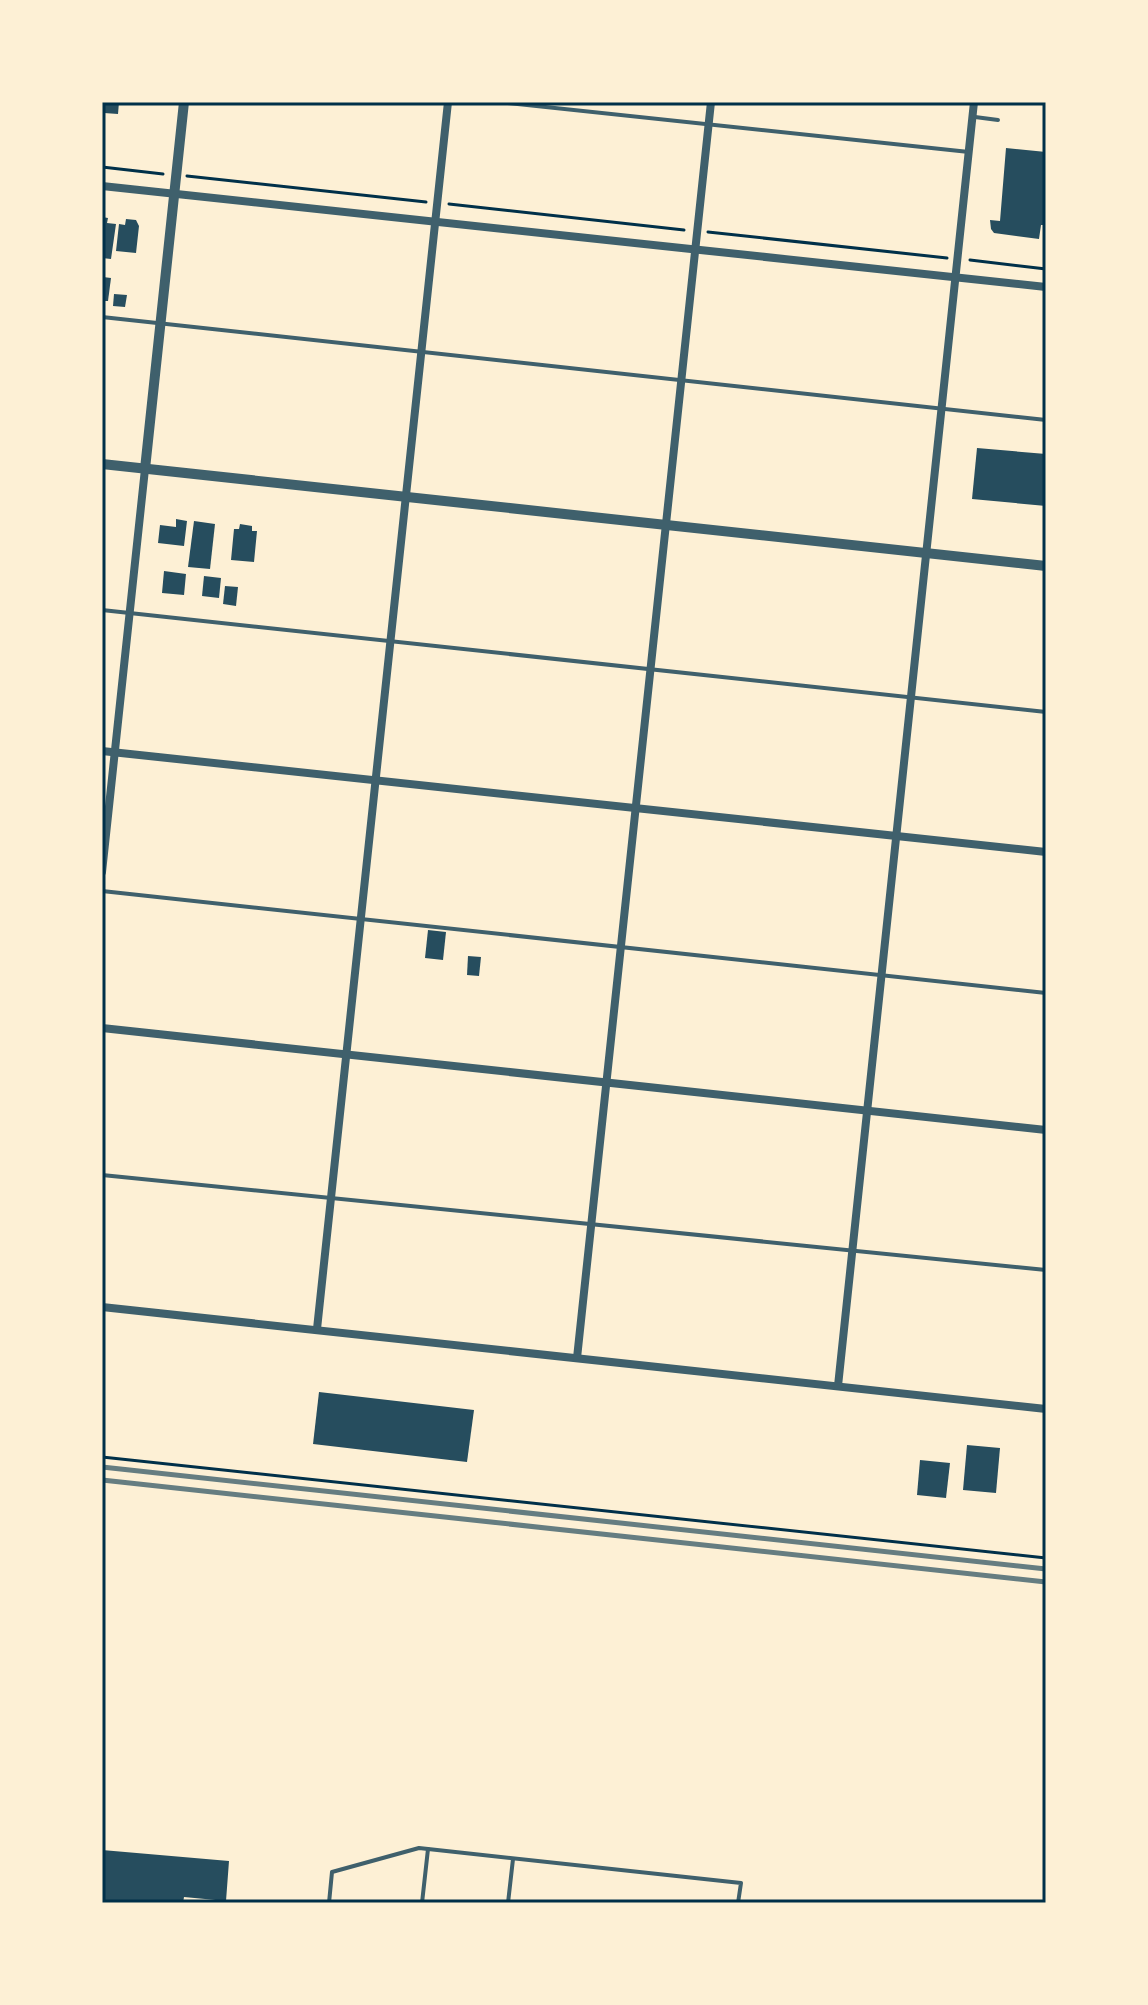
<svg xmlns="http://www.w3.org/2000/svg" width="1148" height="2005" viewBox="0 0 1148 2005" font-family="Overpass,sans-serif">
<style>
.building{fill:#264d5e}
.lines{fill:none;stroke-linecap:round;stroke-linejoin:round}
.path{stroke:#003049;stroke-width:3}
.service{stroke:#3f606c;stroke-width:4}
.minor{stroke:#3f606c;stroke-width:8}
.tertiary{stroke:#3f606c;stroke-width:10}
.rail{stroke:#657d81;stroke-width:5}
.neatline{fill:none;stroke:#003049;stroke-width:3}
</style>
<rect width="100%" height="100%" fill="#fdf0d5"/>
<g class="building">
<path d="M 105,102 L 119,102 L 118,114 L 104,113 Z"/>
<path d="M 1006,148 L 1046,152 L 1046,225 L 1041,225 L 1039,239 L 994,233 L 991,229 L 990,220 L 1000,221 Z"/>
<path d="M 102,217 L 108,218 L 107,223 L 116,224 L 111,259 L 102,258 Z"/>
<path d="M 126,219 L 136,220 L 139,226 L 136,253 L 116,251 L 119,224 L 125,225 Z"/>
<path d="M 103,277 L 111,278 L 108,301 L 102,301 Z"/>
<path d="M 114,294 L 127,295 L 125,307 L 113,306 Z"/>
<path d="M 977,448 L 1046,454 L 1046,506 L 972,499 Z"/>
<path d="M 176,519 L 187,521 L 184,546 L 158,543 L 160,525 L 176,527 Z"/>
<path d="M 194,521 L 215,524 L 210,569 L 188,567 Z"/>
<path d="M 240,524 L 252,526 L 252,531 L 257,531 L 254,562 L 231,560 L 234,529 L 239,529 Z"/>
<path d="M 164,571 L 186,574 L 184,595 L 162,593 Z"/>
<path d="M 204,576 L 221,578 L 219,598 L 202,596 Z"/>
<path d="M 225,586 L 238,587 L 236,606 L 223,604 Z"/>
<path d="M 428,930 L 446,932 L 443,960 L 425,958 Z"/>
<path d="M 468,956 L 481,957 L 479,976 L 467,975 Z"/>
<path d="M 319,1392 L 474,1410 L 467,1462 L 313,1444 Z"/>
<path d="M 967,1445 L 1000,1448 L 996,1493 L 963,1490 Z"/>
<path d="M 920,1460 L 950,1463 L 946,1498 L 917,1495 Z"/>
<path d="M 102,1850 L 229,1861 L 226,1901 L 184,1897 L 183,1903 L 102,1903 Z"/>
</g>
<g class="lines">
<g class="path">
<path d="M 102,167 L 163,174"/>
<path d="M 187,176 L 426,202"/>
<path d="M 449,204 L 684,230"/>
<path d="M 708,232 L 947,258"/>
<path d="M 970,260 L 1046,269"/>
<path d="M 102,1457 L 1046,1558"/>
</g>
<g class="service">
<path d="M 499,102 L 969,152"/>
<path d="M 975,117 L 998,120"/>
<path d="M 102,317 L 1046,420"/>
<path d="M 102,610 L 1046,712"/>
<path d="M 102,891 L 1046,993"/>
<path d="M 102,1175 L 1046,1270"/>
<path d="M 329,1903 L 332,1872 L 419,1848 L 741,1883 L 738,1903"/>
<path d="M 422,1903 L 428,1849"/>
<path d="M 508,1903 L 513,1859"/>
</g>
<g class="minor">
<path d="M 102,186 L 1046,287"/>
<path d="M 102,751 L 1046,852"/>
<path d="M 102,872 L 145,469"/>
<path d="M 102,1028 L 1046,1130"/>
<path d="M 102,1307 L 1046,1409"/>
<path d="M 317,1329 L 448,102"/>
<path d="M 577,1358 L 711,102"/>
<path d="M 838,1386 L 974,102"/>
</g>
<g class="tertiary">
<path d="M 102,464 L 1046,566"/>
<path d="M 145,469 L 184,102"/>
</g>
<g class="rail">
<path d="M 102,1467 L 1046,1569"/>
<path d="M 102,1480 L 1046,1582"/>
</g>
</g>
<rect width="1148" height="2005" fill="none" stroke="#fdf0d5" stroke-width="208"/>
<rect x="104" y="104" width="940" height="1797" class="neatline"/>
</svg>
